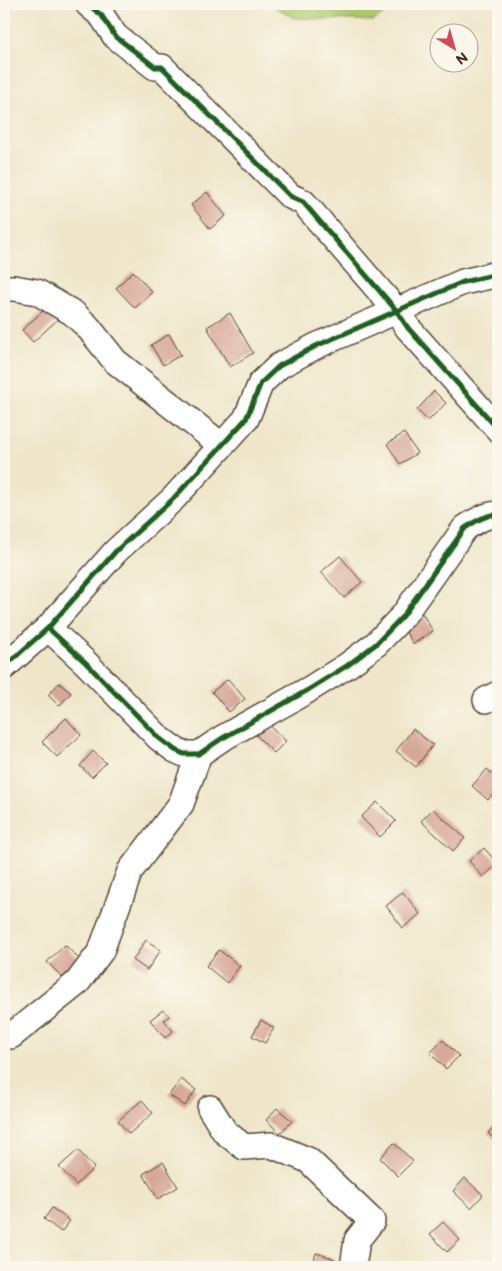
<svg xmlns="http://www.w3.org/2000/svg" width="502" height="1271" viewBox="0 0 502 1271" font-family="'Balsamiq Sans',sans-serif">
<style>
.green{fill:#adc76d;stroke:#747846}
.building{fill:#d7a698}
.lines{fill:none;stroke-linecap:round;stroke-linejoin:round}
.minor-casing{stroke:#564638;stroke-width:28}
.minor{stroke:#fff;stroke-width:25}
.cycleway-casing{stroke:#fbf7ec;stroke-width:8}
.cycleway{stroke:#1b5e20;stroke-width:5}
</style>
<rect width="100%" height="100%" fill="#fbf7ec"/>
<filter id="ink" filterUnits="userSpaceOnUse"><feTurbulence type="fractalNoise" baseFrequency=".02" numOctaves="2"/><feDisplacementMap in="SourceGraphic" scale="10" xChannelSelector="R" yChannelSelector="G"/><feConvolveMatrix kernelMatrix="1 2 1 2 8 2 1 2 1" color-interpolation-filters="sRGB"/></filter>
<filter id="wash" filterUnits="userSpaceOnUse"><feTurbulence type="fractalNoise" baseFrequency=".0096" numOctaves="4" result="noise"/><feDisplacementMap in="SourceGraphic" scale="20" xChannelSelector="R" yChannelSelector="G"/><feGaussianBlur stdDeviation="1.12" result="paint"/><feColorMatrix in="noise" values="0 0 0 0 0 0 0 0 0 0 0 0 0 0 0 0 0 1.4 0 .05"/><feComposite in="paint" operator="in"/></filter>
<g filter="url(#wash)">
<rect width="100%" height="100%" fill="#efe6ca"/>
<path class="green" d="M 270,4 L 397,4 L 374,21 L 294,18 Z"/>
<g id="blocks">
<g class="building">
<path d="M 207,192 L 226,216 L 210,229 L 191,205 Z"/>
<path d="M 133,271 L 152,292 L 135,308 L 116,288 Z"/>
<path d="M 47,307 L 58,319 L 33,342 L 22,330 Z"/>
<path d="M 230,313 L 253,353 L 230,367 L 207,327 Z"/>
<path d="M 169,334 L 181,355 L 163,365 L 151,345 Z"/>
<path d="M 434,391 L 446,403 L 428,421 L 417,410 Z"/>
<path d="M 404,433 L 417,453 L 400,464 L 387,444 Z"/>
<path d="M 340,556 L 362,582 L 344,598 L 321,572 Z"/>
<path d="M 420,610 L 433,631 L 413,644 L 401,624 Z"/>
<path d="M 228,679 L 245,699 L 229,712 L 212,692 Z"/>
<path d="M 59,683 L 71,693 L 59,706 L 48,695 Z"/>
<path d="M 66,718 L 81,735 L 57,757 L 42,742 Z"/>
<path d="M 264,720 L 286,741 L 274,753 L 253,732 Z"/>
<path d="M 413,729 L 433,745 L 416,767 L 396,751 Z"/>
<path d="M 93,751 L 106,763 L 92,777 L 80,766 Z"/>
<path d="M 487,769 L 498,779 L 498,788 L 488,800 L 472,786 Z"/>
<path d="M 377,802 L 396,821 L 380,837 L 361,817 Z"/>
<path d="M 433,809 L 465,838 L 453,851 L 421,821 Z"/>
<path d="M 484,848 L 498,864 L 483,877 L 469,861 Z"/>
<path d="M 403,892 L 420,914 L 403,928 L 386,906 Z"/>
<path d="M 146,940 L 161,950 L 147,970 L 133,960 Z"/>
<path d="M 65,945 L 84,964 L 66,981 L 47,962 Z"/>
<path d="M 219,950 L 240,966 L 227,983 L 206,966 Z"/>
<path d="M 163,1010 L 169,1016 L 164,1020 L 173,1031 L 165,1038 L 150,1020 Z"/>
<path d="M 261,1020 L 274,1028 L 265,1043 L 252,1036 Z"/>
<path d="M 443,1040 L 459,1056 L 446,1069 L 430,1053 Z"/>
<path d="M 181,1079 L 196,1090 L 185,1106 L 169,1095 Z"/>
<path d="M 142,1100 L 153,1113 L 129,1134 L 118,1121 Z"/>
<path d="M 277,1108 L 292,1121 L 280,1133 L 266,1120 Z"/>
<path d="M 498,1121 L 498,1142 L 488,1133 Z"/>
<path d="M 394,1143 L 413,1161 L 398,1176 L 380,1158 Z"/>
<path d="M 78,1150 L 94,1168 L 76,1185 L 59,1167 Z"/>
<path d="M 163,1162 L 178,1187 L 158,1199 L 143,1174 Z"/>
<path d="M 465,1178 L 483,1195 L 471,1208 L 453,1191 Z"/>
<path d="M 52,1208 L 70,1221 L 61,1232 L 44,1219 Z"/>
<path d="M 443,1222 L 460,1240 L 447,1252 L 430,1234 Z"/>
<path d="M 316,1253 L 335,1259 L 332,1267 L 312,1267 Z"/>
</g>
</g>
</g>
<g filter="url(#ink)">
<use href="#blocks" fill-opacity="0" stroke="#564638" stroke-width="1"/>
<g class="lines">
<defs>
<g id="minor">
<path d="M 88,4 L 102,16 L 115,36 L 155,67 L 162,67 L 290,196 L 303,202 L 396,310 L 408,328 L 498,429"/>
<path d="M 4,288 L 14,288 L 37,292 L 73,313 L 88,327 L 115,361 L 221,445"/>
<path d="M 48,628 L 85,662 L 159,738 L 175,750 L 184,754 L 199,754 L 221,739 L 308,690 L 348,665 L 376,644 L 403,616 L 465,528 C 476,521 485,515 498,514"/>
<path d="M 4,667 L 48,628 L 116,551 L 173,499 L 246,419 L 261,383 L 279,366 L 316,346 L 463,282 L 498,274"/>
<path d="M 486,700 L 498,694"/>
<path d="M 4,1035 L 11,1036 L 77,983 L 101,951 L 130,871 L 181,804 L 199,754"/>
<path d="M 210,1108 L 225,1132 L 244,1147 L 271,1145 L 308,1160 L 372,1221 L 357,1240 L 353,1267"/>
</g>
</defs>
<use href="#minor" class="minor-casing"/>
<use href="#minor" class="minor"/>
<defs>
<g id="cycleway">
<path d="M 88,4 L 102,16 L 115,36 L 155,67 L 162,67 L 290,196 L 303,202 L 396,310 L 408,328 L 498,429"/>
<path d="M 48,628 L 85,662 L 159,738 L 175,750 L 184,754 L 199,754 L 221,739 L 308,690 L 348,665 L 376,644 L 403,616 L 465,528 C 476,521 485,515 498,514"/>
<path d="M 4,667 L 48,628 L 116,551 L 173,499 L 246,419 L 261,383 L 279,366 L 316,346 L 463,282 L 498,274"/>
</g>
</defs>
<use href="#cycleway" class="cycleway-casing"/>
<use href="#cycleway" class="cycleway"/>
</g>
</g>
<rect width="502" height="1271" fill="none" stroke="#fbf7ec" stroke-width="20"/>
<g transform="translate(454 48) rotate(143)"><circle r="24" fill="#fbf7ec" stroke="#aea59a"/>
<path d="M0-4L9 19L0 12L-9 19Z" fill="#d1495b"/>
<text y="-8" font-size="14" font-weight="bold" text-anchor="middle" fill="#3b2a1e">N</text>
</g>
</svg>
